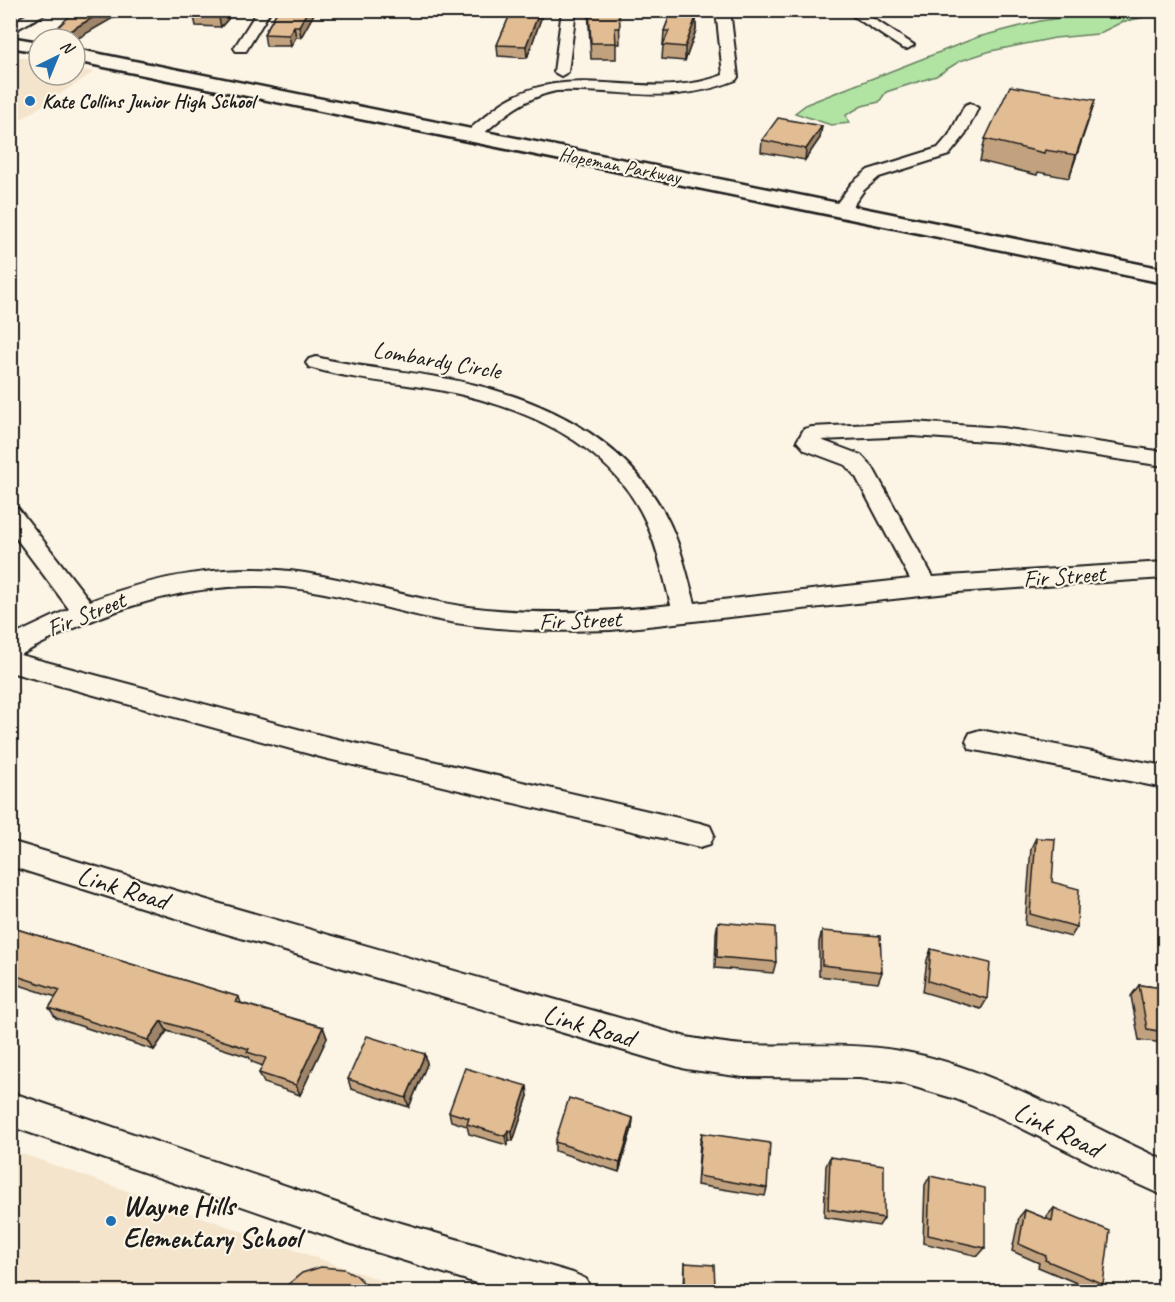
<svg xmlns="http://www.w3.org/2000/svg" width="1175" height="1302" viewBox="0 0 1175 1302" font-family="Caveat,sans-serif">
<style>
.built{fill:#f4e4cc}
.green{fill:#b1e3a3;stroke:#668060;stroke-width:1.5}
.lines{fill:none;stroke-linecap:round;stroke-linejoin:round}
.minor-casing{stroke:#1c1c1c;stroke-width:4}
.major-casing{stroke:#1c1c1c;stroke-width:5}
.minor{fill:#fcf5e5;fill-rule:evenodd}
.major{fill:#fcf5e5;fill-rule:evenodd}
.wall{fill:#c2a27e;stroke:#1c1c1c;stroke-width:1.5}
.shaded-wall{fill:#9e8467;stroke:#1c1c1c;stroke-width:1.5}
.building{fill:#e2bc93;stroke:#1c1c1c;stroke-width:1.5}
.poi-dot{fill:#1f6fb2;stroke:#fcf5e5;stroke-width:2}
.labels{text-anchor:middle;stroke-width:4.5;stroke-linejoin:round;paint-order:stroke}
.far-poi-label{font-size:20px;font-weight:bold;fill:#1c1c1c;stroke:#fcf5e5;text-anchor:start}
.far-street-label{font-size:20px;fill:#1c1c1c;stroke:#fcf5e5}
.street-label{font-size:24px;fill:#1c1c1c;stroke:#fcf5e5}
.near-street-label{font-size:28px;fill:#1c1c1c;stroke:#fcf5e5}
.near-poi-label{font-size:28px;font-weight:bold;fill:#1c1c1c;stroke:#fcf5e5;text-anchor:start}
</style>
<rect width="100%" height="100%" fill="#fcf5e5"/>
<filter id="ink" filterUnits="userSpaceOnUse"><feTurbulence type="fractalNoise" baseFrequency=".0167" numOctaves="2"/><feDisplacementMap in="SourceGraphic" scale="12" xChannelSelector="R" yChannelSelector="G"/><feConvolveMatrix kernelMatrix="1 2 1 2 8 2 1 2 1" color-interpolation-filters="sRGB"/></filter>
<g filter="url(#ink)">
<g class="built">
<path d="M 11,55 L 39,61 L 39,75 L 75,75 L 75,69 L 94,72 L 11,126 Z"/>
<path d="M 11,1150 L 411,1291 L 11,1291 Z"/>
</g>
<path class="green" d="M 1113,10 L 1164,11 L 1164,13 L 1122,22 L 1098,34 L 1055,38 L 991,51 L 960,61 L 936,76 L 886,92 L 879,102 L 862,106 L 846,115 L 849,123 L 831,125 L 795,113 L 807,104 L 978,37 L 1040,21 Z"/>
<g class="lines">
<defs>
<g id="minor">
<path d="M 35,10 L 52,10 L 10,33 L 10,23 Z"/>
<path d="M 258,10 L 271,10 L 246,51 L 236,51 L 234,48 Z"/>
<path d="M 562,10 L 576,10 L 568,72 L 561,76 L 554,72 Z"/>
<path d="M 716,10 L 730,10 L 738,77 L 736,80 C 669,107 624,88 556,91 C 523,98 503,116 479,138 L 473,140 L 465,135 C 471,127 481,120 489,113 C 560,52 642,106 723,75 Z"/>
<path d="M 844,10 L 860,10 L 914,45 L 907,49 L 902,48 Z"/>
<path d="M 970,103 L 978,108 L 965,135 L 949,155 L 879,177 L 864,190 L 847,214 L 835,214 L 832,210 L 852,183 L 868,170 L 938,148 L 949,135 L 965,105 Z"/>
<path d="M 316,357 C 356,367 397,370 437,377 C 531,393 623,432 668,520 C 681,546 687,575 695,603 L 910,579 L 856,477 L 845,465 L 805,450 L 797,441 L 804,429 L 812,427 L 912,422 L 1002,428 L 1164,452 L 1164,466 L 1002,442 L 912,436 L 821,440 L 861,455 L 873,468 L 933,577 L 1164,562 L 1164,578 L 957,592 L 611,630 C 553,632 496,631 439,620 C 388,610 337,592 284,587 C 189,580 102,610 20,655 L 324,736 L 700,823 L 710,826 L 714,835 L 710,844 L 700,847 L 324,758 L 10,672 L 10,637 L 69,609 L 10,530 L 10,506 L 18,508 L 90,601 C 157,575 233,562 305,573 C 358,581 409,598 461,606 C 532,616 601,613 671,605 C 664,578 658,549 646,522 C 610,442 521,405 439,390 C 395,382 352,380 309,367 L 306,363 L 309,359 Z"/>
<path d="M 980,730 L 1164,766 L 1164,788 L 970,749 L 966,741 L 970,733 Z"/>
<path d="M 10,841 L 217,903 L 686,1037 C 705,1040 725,1044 745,1045 C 796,1047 848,1042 900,1051 C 991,1066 1080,1123 1164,1160 L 1164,1196 L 1102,1168 L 1001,1118 L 956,1099 L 901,1083 L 859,1078 L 743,1077 L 686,1069 L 217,931 L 10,866 Z"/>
<path d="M 10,1092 L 360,1211 L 573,1273 L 586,1279 L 592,1292 L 502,1291 L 360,1247 L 10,1126 Z"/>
</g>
<g id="major">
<path d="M 10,37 L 39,42 L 39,52 L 10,47 Z"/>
<path d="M 75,49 L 1164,269 L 1164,283 L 75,61 Z"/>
</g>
</defs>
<use href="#minor" class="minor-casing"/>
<use href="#major" class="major-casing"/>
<use href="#minor" class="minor"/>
<use href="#major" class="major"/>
</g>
<g class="wall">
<path d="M 194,10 L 234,10 L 228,19 L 221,27 L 196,26 L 193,12 Z"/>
<path d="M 278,10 L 544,10 L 527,58 L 498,56 L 497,45 L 510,15 L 448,11 L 315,12 L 301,37 L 296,37 L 291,46 L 266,46 L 264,34 Z"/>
<path d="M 588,10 L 619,10 L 620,44 L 616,44 L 616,59 L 591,59 Z"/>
<path d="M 672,10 L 697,10 L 695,17 L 696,17 L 696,30 L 685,61 L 662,59 L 664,31 Z"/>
<path d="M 56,29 L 75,39 L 59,39 Z"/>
<path d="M 1095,100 L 1069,178 L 1038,172 L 1037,175 L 980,161 L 985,139 Z"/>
<path d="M 822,126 L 820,138 L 805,160 L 761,152 L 762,140 Z"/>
<path d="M 1036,838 L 1052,882 L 1077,927 L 1071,937 L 1025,925 L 1031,848 Z"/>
<path d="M 718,922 L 776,962 L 773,973 L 715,968 L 716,933 Z"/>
<path d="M 10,927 L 239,997 L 241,1003 L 323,1027 L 327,1038 L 300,1095 L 264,1083 L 259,1073 L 263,1066 L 252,1062 L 249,1057 L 167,1031 L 154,1050 L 56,1018 L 49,1008 L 56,997 L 10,982 Z"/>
<path d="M 822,931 L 882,972 L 878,983 L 819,976 L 819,942 Z"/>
<path d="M 931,949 L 987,999 L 981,1009 L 923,992 L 927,960 Z"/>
<path d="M 1139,985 L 1164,988 L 1164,1043 L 1139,1040 L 1131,996 Z"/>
<path d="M 425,1054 L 427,1064 L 409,1107 L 351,1089 L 348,1079 Z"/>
<path d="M 528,1096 L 513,1141 L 509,1140 L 507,1145 L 469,1134 L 467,1126 L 451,1121 L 449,1112 Z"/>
<path d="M 633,1118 L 632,1128 L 619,1172 L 555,1151 L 555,1142 Z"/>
<path d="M 702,1133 L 767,1188 L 765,1196 L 697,1185 L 700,1142 Z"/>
<path d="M 830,1157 L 884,1218 L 879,1226 L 824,1217 L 826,1166 Z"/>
<path d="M 930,1176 L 985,1248 L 978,1256 L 923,1243 L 925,1185 Z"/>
<path d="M 1054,1208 L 1103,1284 L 1096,1291 L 1038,1267 L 1039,1263 L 1012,1251 L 1019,1217 L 1025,1210 L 1047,1219 L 1047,1216 Z"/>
<path d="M 685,1263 L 715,1286 L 714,1290 L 684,1288 Z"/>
</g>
<g class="shaded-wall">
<path d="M 106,10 L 127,10 L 75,40 L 62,39 L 61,36 Z"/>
<path d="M 221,10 L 234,10 L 228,19 L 221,27 L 218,14 Z"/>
<path d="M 308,10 L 314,10 L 315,12 L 301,37 L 299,26 Z"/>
<path d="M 540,10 L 544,10 L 527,58 L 526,46 Z"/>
<path d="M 693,10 L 697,10 L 690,30 L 690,16 Z"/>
<path d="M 696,17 L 696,30 L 685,61 L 685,47 Z"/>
<path d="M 294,26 L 296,37 L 291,46 L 289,35 Z"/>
<path d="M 1095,100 L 1088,122 L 1069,178 L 1076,155 Z"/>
<path d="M 822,126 L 820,138 L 805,160 L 806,149 Z"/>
<path d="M 161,1021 L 167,1031 L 154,1050 L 148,1040 Z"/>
<path d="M 323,1027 L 327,1038 L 300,1095 L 296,1085 Z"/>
<path d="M 425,1054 L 427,1064 L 409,1107 L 406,1098 Z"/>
<path d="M 527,1086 L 528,1096 L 513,1141 L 512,1132 Z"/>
<path d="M 633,1118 L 632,1128 L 619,1172 L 620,1163 Z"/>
<path d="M 508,1130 L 509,1140 L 507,1145 L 505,1136 Z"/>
</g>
<g class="building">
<path d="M 76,10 L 106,10 L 61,36 L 56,29 Z"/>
<path d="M 194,10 L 221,10 L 218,14 L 193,12 Z"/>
<path d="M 278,10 L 308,10 L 299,26 L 294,26 L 289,35 L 264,34 Z"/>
<path d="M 512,10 L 540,10 L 526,46 L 497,45 Z"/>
<path d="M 589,10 L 619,10 L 620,28 L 615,28 L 616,43 L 591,43 Z"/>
<path d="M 672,10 L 693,10 L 690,16 L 696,17 L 685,47 L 663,45 L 669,31 L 664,31 Z"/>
<path d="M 1010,86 L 1095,100 L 1076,155 L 1045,150 L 1044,153 L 985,139 Z"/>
<path d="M 778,118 L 822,126 L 806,149 L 762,140 Z"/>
<path d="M 1036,838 L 1055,839 L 1052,882 L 1079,889 L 1077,927 L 1030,914 Z"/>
<path d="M 718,922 L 775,927 L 776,962 L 717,957 Z"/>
<path d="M 10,927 L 239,997 L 236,1002 L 323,1027 L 296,1085 L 259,1073 L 266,1058 L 247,1052 L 249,1049 L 161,1021 L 148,1040 L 49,1008 L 60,990 L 10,974 Z"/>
<path d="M 822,931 L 880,936 L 882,972 L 822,965 Z"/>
<path d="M 931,949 L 990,963 L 987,999 L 928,981 Z"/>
<path d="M 1139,985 L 1164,988 L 1164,1032 L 1147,1029 Z"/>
<path d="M 367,1036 L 425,1054 L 406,1098 L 348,1079 Z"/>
<path d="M 465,1068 L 527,1086 L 512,1132 L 508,1130 L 505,1136 L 467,1124 L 469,1118 L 449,1112 Z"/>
<path d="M 569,1098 L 633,1118 L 620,1163 L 555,1142 Z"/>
<path d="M 702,1133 L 770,1143 L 767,1188 L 698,1176 Z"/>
<path d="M 830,1157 L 884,1165 L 884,1218 L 828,1209 Z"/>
<path d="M 930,1176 L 985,1188 L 985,1248 L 928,1235 Z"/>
<path d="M 1054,1208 L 1110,1231 L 1103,1284 L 1045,1260 L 1046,1256 L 1019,1244 L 1025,1210 L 1052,1221 Z"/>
<path d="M 685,1263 L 714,1265 L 715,1286 L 685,1284 Z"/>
<path d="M 321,1267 L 344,1269 L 356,1275 L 366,1285 L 369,1292 L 282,1292 L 286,1286 L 302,1273 Z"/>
</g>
</g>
<g class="poi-dot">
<circle cx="30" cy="101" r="6"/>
<circle cx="111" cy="1221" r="6"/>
</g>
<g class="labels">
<g class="far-poi-label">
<text x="42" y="108">Kate Collins Junior High School</text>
</g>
<g class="far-street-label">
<text transform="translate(620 165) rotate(11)" y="7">Hopeman Parkway</text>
</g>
<g class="street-label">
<text transform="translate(437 360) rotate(10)" y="8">Lombardy Circle</text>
<text transform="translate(1064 576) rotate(-4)" y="8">Fir Street</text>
<text transform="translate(86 614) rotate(-22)" y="8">Fir Street</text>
<text transform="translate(580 620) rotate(-2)" y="8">Fir Street</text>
</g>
<g class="near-street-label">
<text transform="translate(123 887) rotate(17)" y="10">Link Road</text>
<text transform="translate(589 1025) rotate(16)" y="10">Link Road</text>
<text transform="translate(1058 1129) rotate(26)" y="10">Link Road</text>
</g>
<g class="near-poi-label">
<text x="123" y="1215">Wayne Hills<tspan x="123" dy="32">Elementary School</tspan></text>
</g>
</g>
<rect width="1175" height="1302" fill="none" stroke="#fcf5e5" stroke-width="36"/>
<rect x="18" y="18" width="1139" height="1266" fill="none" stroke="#1c1c1c" stroke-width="2" filter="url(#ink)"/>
<g transform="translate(57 57) rotate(43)"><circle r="28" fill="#fcf5e5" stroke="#a29e95" stroke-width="1.5"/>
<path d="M0-4.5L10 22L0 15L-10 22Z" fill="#1f6fb2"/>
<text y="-9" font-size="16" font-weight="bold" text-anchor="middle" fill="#1c1c1c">N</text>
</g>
</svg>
